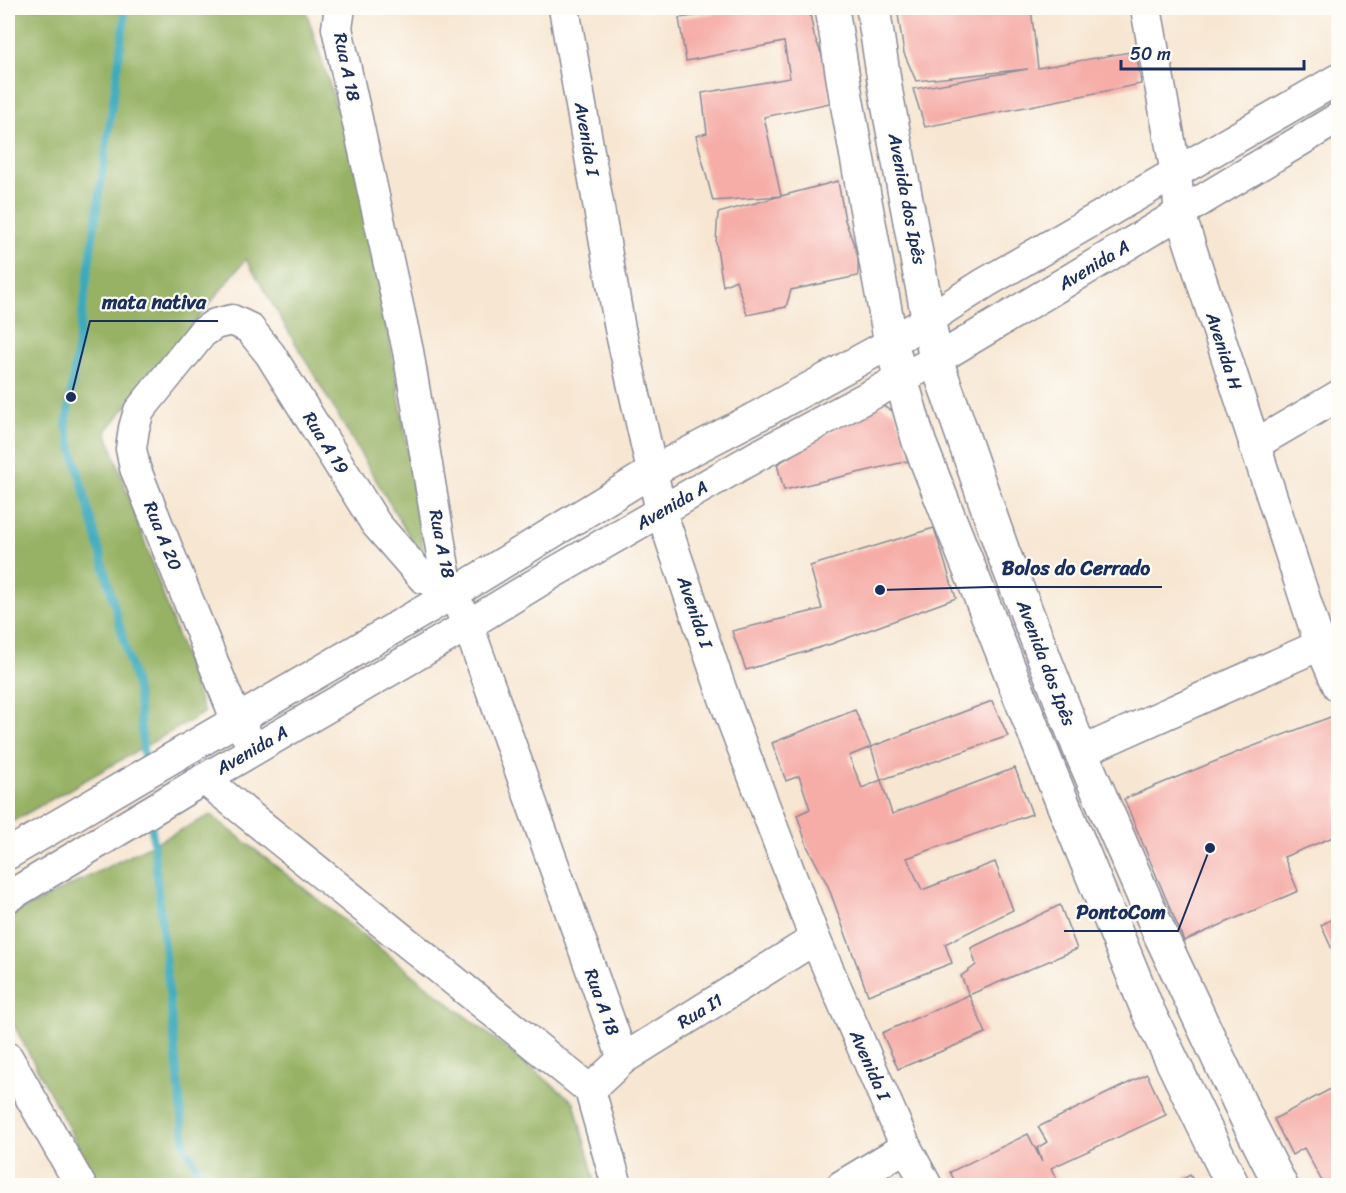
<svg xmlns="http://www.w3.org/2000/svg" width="1346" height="1193" viewBox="0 0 1346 1193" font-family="Sriracha,sans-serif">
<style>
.forest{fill:#97b265;stroke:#597062;stroke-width:1.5}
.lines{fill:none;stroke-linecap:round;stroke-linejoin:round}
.stream{stroke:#3caabb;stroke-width:8}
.building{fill:#f6ada8}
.minor-casing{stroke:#898a98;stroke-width:33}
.major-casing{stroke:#898a98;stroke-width:36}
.minor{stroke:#fff;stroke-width:30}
.major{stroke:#fff;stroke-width:33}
.labels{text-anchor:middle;stroke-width:4.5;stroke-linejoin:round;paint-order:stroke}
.street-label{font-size:18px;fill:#1b2f5e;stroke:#fdfcf7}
.leader{fill:none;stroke:#1b2f5e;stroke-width:2}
.callout-dot{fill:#1b2f5e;stroke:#fdfcf7;stroke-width:2}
.callout-label{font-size:20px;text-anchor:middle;font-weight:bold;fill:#1b2f5e;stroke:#fdfcf7;stroke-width:4.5;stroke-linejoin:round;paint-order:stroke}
</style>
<rect width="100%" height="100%" fill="#fdfcf7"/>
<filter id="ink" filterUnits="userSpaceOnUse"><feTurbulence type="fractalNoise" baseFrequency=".0167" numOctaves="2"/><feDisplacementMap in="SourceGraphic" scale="12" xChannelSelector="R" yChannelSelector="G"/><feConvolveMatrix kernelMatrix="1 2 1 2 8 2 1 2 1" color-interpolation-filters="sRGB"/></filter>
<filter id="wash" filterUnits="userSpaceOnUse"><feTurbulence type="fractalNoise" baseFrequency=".008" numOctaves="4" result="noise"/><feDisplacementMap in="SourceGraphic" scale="24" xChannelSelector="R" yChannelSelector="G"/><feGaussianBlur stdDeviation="1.35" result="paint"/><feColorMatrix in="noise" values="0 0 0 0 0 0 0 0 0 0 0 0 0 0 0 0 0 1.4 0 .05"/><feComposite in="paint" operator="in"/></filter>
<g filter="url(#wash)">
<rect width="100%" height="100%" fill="#f7e6d1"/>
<g class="forest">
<path d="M 8,8 L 305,8 L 361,183 L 394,363 L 426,565 L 246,259 L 106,431 L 204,713 L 8,824 Z"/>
<path d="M 211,815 L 574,1102 L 596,1185 L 99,1185 L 8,1014 L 8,917 Z"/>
</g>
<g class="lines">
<g class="stream">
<path d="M 121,8 L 125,17 L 66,425 L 137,690 L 145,766"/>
<path d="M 151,820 L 185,1146 L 207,1186"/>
</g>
</g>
<g id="blocks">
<g class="building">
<path d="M 753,8 L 809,8 L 814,35 L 828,71 L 830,103 L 764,117 L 781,196 L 838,181 L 845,220 L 858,256 L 858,276 L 791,290 L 786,307 L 747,315 L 736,280 L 723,286 L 716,242 L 718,213 L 781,196 L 713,201 L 696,136 L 707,133 L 702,93 L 790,78 L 784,42 L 686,61 L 679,18 Z"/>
<path d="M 897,8 L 1031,8 L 1038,68 L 1136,51 L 1141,84 L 925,127 L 913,89 L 1028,69 L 916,81 L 904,53 Z"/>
<path d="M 878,404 L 895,412 L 913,460 L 784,490 L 777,464 Z"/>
<path d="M 934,528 L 956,598 L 831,644 L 746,670 L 732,631 L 822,609 L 810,566 Z"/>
<path d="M 992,701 L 1008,736 L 881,780 L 871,747 Z"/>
<path d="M 855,710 L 871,747 L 849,756 L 862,788 L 881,780 L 892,814 L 1015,768 L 1032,814 L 907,858 L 922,890 L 995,862 L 1013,910 L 945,944 L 952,963 L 868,995 L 828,886 L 807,846 L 797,815 L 810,809 L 799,776 L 786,781 L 772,743 Z"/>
<path d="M 1333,716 L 1338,732 L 1338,835 L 1284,857 L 1298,891 L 1184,941 L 1124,799 L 1238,752 Z"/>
<path d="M 1060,905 L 1077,949 L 969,995 L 961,976 L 976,965 L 971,948 Z"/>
<path d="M 1338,916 L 1338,957 L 1336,958 L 1321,925 Z"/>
<path d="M 969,995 L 986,1033 L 898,1069 L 882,1033 Z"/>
<path d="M 1147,1074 L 1166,1115 L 1051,1168 L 1059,1185 L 957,1185 L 950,1172 L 1028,1134 L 1042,1162 L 1037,1148 L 1047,1142 L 1038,1127 Z"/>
<path d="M 1338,1085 L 1338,1185 L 1324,1185 L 1304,1148 L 1292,1155 L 1274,1119 Z"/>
<path d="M 1190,1175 L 1196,1185 L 1172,1185 Z"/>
</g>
</g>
</g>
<g filter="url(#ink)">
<use href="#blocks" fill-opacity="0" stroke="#898a98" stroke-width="1.5"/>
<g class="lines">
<defs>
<g id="minor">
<path d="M 340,8 L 337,28 L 408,351 L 446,579 L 468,625 L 623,1059"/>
<path d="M 564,8 L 620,329 L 661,511 L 726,704 L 815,939 L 906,1147 L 927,1186"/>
<path d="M 1146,8 L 1176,174 L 1180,214 L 1320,645 L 1338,686"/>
<path d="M 1254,445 L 1338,396"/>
<path d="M 247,736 L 236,719 L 135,468 L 131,449 L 134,428 L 139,411 L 202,333 L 215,324 L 232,320 L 249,328 L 270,354 L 376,524 L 423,578 L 433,580 L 446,579"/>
<path d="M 1081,752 L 1320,645"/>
<path d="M 204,779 L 590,1090 L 617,1186"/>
<path d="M 8,854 L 454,593 L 653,471 L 754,418 L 891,343 L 985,283 L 1338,79"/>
<path d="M 8,897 L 204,779 L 468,625 L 553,573 L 755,457 L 936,360 L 1338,118"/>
<path d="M 8,1058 L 81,1186"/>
<path d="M 590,1090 L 623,1059 L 815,939"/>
<path d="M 841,1186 L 906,1147"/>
</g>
<g id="major">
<path d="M 832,8 L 846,97 L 891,343 L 919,442 L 1050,772 L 1148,1011 L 1233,1186"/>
<path d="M 873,8 L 886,93 L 936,360 L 954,411 L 1003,552 L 1081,752 L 1160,934 L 1248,1121 L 1281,1186"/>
</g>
</defs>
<use href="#minor" class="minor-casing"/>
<use href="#major" class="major-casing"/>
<use href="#minor" class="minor"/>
<use href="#major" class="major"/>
</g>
</g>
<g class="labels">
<g class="street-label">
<text transform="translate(347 67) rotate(78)" y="6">Rua A 18</text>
<text transform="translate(587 139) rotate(80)" y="6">Avenida I</text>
<text transform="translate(907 199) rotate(79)" y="6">Avenida dos Ipês</text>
<text transform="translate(1094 265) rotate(-31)" y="6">Avenida A</text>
<text transform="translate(1224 351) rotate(72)" y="6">Avenida H</text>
<text transform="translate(326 443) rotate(58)" y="6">Rua A 19</text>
<text transform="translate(672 505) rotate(-30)" y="6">Avenida A</text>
<text transform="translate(163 536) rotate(68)" y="6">Rua A 20</text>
<text transform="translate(442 544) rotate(79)" y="6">Rua A 18</text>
<text transform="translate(695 612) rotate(71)" y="6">Avenida I</text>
<text transform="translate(1046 663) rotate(69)" y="6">Avenida dos Ipês</text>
<text transform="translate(252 750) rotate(-30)" y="6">Avenida A</text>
<text transform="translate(602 1002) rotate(70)" y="6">Rua A 18</text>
<text transform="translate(700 1011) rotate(-32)" y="6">Rua I1</text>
<text transform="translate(870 1065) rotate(66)" y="6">Avenida I</text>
</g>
</g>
<path class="leader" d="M71 397L90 321H218M880 590L990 587H1162M1210 848L1178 931H1064"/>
<g class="callout-dot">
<circle cx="71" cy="397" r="6"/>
<circle cx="880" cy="590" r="6"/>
<circle cx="1210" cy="848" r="6"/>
</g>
<g class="callout-label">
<text x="154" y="309">mata nativa</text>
<text x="1076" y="575">Bolos do Cerrado</text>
<text x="1121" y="919">PontoCom</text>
</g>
<rect width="1346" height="1193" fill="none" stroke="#fdfcf7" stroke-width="30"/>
<path d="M1121 60v9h183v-9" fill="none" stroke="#1b2f5e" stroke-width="3"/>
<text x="1130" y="60" font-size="18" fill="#1b2f5e" stroke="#fdfcf7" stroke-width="4.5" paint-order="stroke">50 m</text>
</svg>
